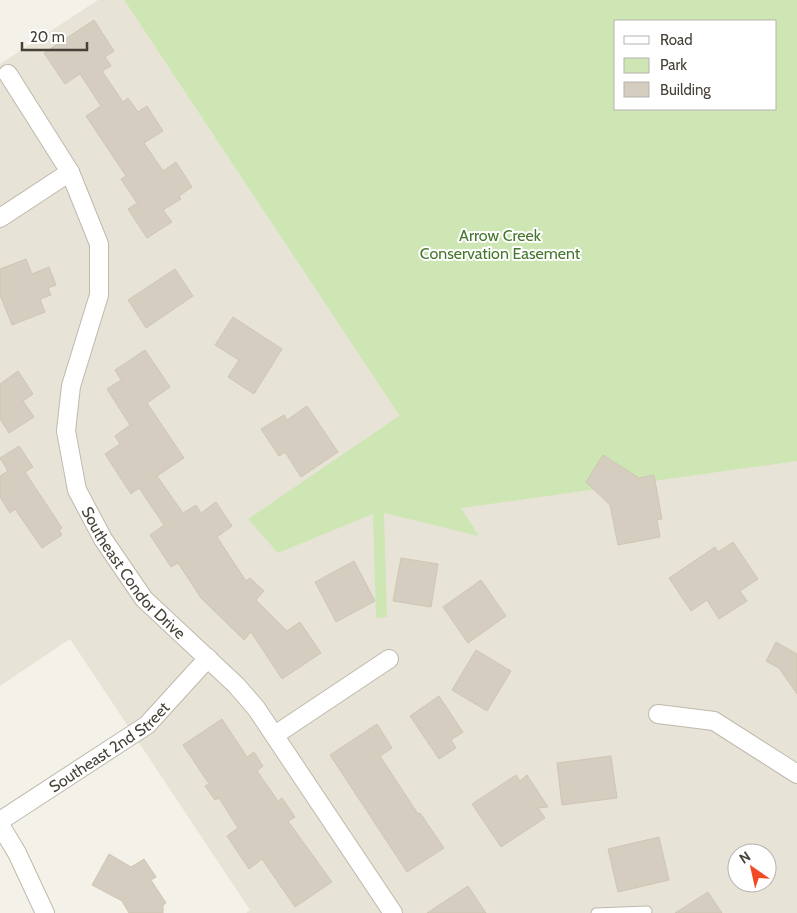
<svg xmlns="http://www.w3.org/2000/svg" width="797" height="913" viewBox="0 0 797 913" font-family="Cabin,sans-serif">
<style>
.residential{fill:#e8e3d7;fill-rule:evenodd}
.green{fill:#cee6b4;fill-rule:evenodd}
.building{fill:#d5cdbf;stroke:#d0c5b2}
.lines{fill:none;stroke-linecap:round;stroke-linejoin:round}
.lane-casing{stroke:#bfb9ac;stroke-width:11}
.street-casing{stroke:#bfb9ac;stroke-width:20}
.lane{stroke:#fff;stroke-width:9}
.street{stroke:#fff;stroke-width:18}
.labels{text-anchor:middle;stroke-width:4;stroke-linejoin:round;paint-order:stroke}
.park-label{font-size:16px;fill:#46772d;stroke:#fff}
.street-label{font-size:16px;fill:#474238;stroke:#fff}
</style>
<rect width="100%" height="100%" fill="#f4f1e9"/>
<path class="residential" d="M 98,0 L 124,0 L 449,490 L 797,343 L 797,913 L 246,913 L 250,910 L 70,639 L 0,686 L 0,64 ZM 737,853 L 767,853 L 767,883 L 737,883 Z"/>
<path class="green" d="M 124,0 L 797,0 L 797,461 L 461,508 L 479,536 L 384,513 L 387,617 L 376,618 L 373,514 L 278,553 L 248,519 L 399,416 L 401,418 ZM 616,21 L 776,21 L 776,109 L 616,109 Z"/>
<g class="building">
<path d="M 94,20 L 114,51 L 105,57 L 111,66 L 102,71 L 123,102 L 128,98 L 138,112 L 147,106 L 163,131 L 144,143 L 163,171 L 176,162 L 192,187 L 179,196 L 181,199 L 163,210 L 172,222 L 147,238 L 128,209 L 137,203 L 121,179 L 126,176 L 86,116 L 101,106 L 80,74 L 65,84 L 44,53 Z"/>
<path d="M 26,259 L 32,274 L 49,267 L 56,285 L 48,288 L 51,295 L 40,299 L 45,312 L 12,325 L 0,295 L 0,269 Z"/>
<path d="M 175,269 L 193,296 L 146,328 L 128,300 Z"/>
<path d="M 233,317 L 282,349 L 254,394 L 228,377 L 239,360 L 215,345 Z"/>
<path d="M 145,350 L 170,387 L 147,403 L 184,458 L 157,476 L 183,513 L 196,505 L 201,513 L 216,502 L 232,526 L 217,537 L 246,581 L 250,578 L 264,591 L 256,600 L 287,631 L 300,622 L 321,653 L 282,679 L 251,632 L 244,640 L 201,598 L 178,563 L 171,567 L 150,535 L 164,525 L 139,488 L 131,494 L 105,454 L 120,444 L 115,436 L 130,425 L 107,389 L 121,380 L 115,370 Z"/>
<path d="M 18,371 L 33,394 L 23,401 L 34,417 L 9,433 L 0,419 L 0,384 Z"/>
<path d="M 307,406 L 338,452 L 301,477 L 285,452 L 279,456 L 261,429 L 284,415 L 287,420 Z"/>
<path d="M 19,446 L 33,467 L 25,472 L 62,528 L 59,530 L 62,535 L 42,548 L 15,509 L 10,513 L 0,497 L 0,476 L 8,471 L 0,458 Z"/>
<path d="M 603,455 L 639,478 L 654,475 L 662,519 L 657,520 L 660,537 L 618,545 L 610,505 L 586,482 Z"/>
<path d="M 733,542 L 758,579 L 740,591 L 747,601 L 719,619 L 707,600 L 691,611 L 669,578 L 715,547 L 718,552 Z"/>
<path d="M 401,558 L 438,564 L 431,607 L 393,601 Z"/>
<path d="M 354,561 L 375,601 L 336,622 L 315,582 Z"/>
<path d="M 481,580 L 506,616 L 468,643 L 443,607 Z"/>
<path d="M 776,642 L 797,654 L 797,694 L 779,668 L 766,661 Z"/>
<path d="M 476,650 L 511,671 L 487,711 L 452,690 Z"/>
<path d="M 439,696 L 463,732 L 451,740 L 456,748 L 439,759 L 410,716 Z"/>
<path d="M 222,719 L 247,757 L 254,752 L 263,766 L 257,771 L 278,801 L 282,798 L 295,817 L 288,821 L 332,882 L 295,907 L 262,859 L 249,869 L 227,836 L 238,828 L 219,798 L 215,800 L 205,786 L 209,784 L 183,745 Z"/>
<path d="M 377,724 L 392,748 L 380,756 L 418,814 L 420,813 L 444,848 L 407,872 L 330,755 Z"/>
<path d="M 611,756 L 617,798 L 562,805 L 557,763 Z"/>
<path d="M 516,775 L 520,781 L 527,775 L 548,807 L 538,808 L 545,818 L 501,847 L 472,804 Z"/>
<path d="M 659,837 L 669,880 L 618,892 L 608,849 Z"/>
<path d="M 109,854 L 131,867 L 144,859 L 156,877 L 151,880 L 166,903 L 163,905 L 163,913 L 129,913 L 122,901 L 92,885 Z"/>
<path d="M 468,886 L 486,913 L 427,913 Z"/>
<path d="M 708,892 L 722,913 L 675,913 Z"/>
</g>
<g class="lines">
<defs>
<path id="lane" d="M 596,913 L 647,911"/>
<g id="street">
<path id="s1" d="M 8,74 L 70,172 L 99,244 L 99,295 L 71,386 L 66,431 L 77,490 L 103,539 L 144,599 L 236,685 L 256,708 L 393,913"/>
<path d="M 0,218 L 70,172"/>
<path d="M 658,714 L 714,721 L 797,774"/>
<path d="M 275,735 L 389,659"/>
<path id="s2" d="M 0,821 L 147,725 L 208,658"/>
<path d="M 0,825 L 17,853 L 45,913"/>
</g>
</defs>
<use href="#lane" class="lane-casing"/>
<use href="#street" class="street-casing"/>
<use href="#lane" class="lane"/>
<use href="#street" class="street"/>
</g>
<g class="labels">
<g class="park-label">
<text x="500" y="241">Arrow Creek<tspan x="500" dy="18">Conservation Easement</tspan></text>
</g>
<g class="street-label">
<text dy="6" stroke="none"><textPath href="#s1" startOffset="546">Southeast Condor Drive</textPath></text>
<text dy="6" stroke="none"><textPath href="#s2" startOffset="132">Southeast 2nd Street</textPath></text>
</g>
</g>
<rect x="614" y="20" width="162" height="90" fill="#ffffff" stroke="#b5b3af"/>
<rect x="624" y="36" width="25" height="8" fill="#ffffff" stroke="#b5b3af"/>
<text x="660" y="45" font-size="15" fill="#474238">Road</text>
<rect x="624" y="58" width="25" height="15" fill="#cee6b4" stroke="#b5b3af"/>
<text x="660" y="70" font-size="15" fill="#474238">Park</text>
<rect x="624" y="82" width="25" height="15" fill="#d5cdbf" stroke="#b5b3af"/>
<text x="660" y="95" font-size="15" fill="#474238">Building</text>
<g transform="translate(752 868) rotate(326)"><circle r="24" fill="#ffffff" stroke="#b5b3af"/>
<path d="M0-4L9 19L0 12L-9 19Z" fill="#f14923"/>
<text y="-8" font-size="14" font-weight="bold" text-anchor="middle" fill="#474238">N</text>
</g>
<path d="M22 42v8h65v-8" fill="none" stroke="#474238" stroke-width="2.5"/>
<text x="30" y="42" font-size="15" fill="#474238" stroke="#ffffff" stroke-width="4" paint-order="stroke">20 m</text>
</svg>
